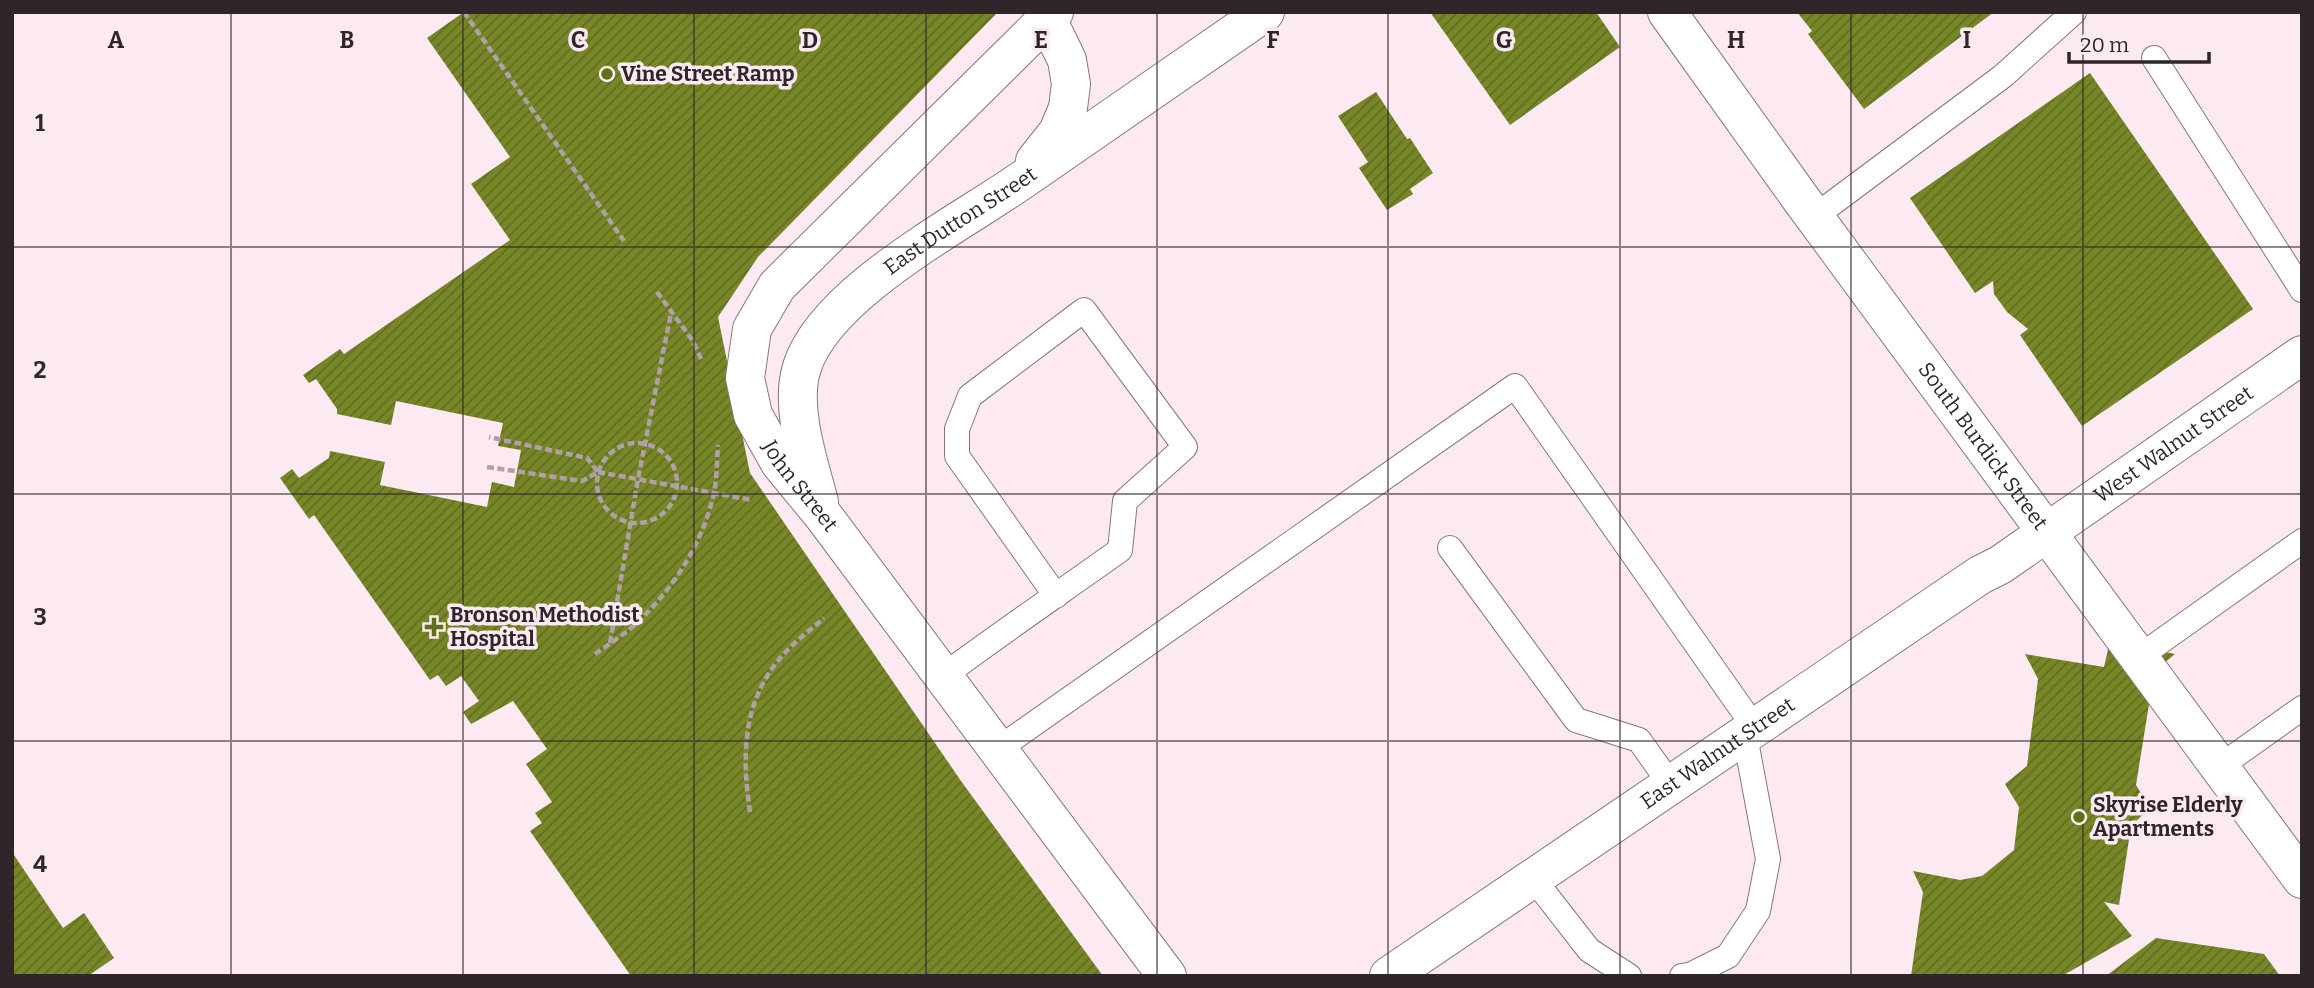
<svg xmlns="http://www.w3.org/2000/svg" width="2314" height="988" viewBox="0 0 2314 988" font-family="Bitter,serif">
<style>
.building{fill:url(#building-hatch)}
.lines{fill:none;stroke-linecap:round;stroke-linejoin:round}
.lane-casing{stroke:#8a757e;stroke-width:26}
.street-casing{stroke:#8a757e;stroke-width:40}
.path{stroke:#b0a1a8;stroke-width:4.5;stroke-dasharray:7 3.5;stroke-linecap:butt}
.lane{stroke:#fff;stroke-width:24}
.street{stroke:#fff;stroke-width:38}
.grid{fill:none;stroke:#2f262a;stroke-width:2;stroke-opacity:0.55}
.poi-dot{fill:#626f19;stroke:#fce9f1;stroke-width:2.5}
.labels{text-anchor:middle;stroke-width:7;stroke-linejoin:round;paint-order:stroke}
.poi-label{font-size:21px;font-weight:bold;fill:#2f262a;stroke:#fce9f1;text-anchor:start}
.street-label{font-size:21px;fill:#2f262a;stroke:#fce9f1}
.grid-label{font-size:23px;text-anchor:middle;font-weight:bold;fill:#2f262a;stroke:#fce9f1;stroke-width:7;stroke-linejoin:round;paint-order:stroke}
</style>
<defs>
<pattern id="building-hatch" width="6" height="6" patternUnits="userSpaceOnUse" patternTransform="scale(1.75)"><rect width="6" height="6" fill="#778627"/><path d="M-1 1l2-2M0 6l6-6M5 7l2-2" fill="none" stroke="#626d22"/></pattern>
</defs>
<rect width="100%" height="100%" fill="#fce9f1"/>
<g class="building">
<path d="M 464,12 L 998,12 L 758,257 L 718,317 L 750,473 L 961,781 L 1103,976 L 631,976 L 530,831 L 542,823 L 535,813 L 552,802 L 526,764 L 547,749 L 513,701 L 471,724 L 463,712 L 479,701 L 461,676 L 446,686 L 438,675 L 430,680 L 314,515 L 309,519 L 280,478 L 292,469 L 299,478 L 329,458 L 330,451 L 385,462 L 380,485 L 487,507 L 492,482 L 514,487 L 521,450 L 498,446 L 503,423 L 396,401 L 391,425 L 337,414 L 337,409 L 316,379 L 309,383 L 303,375 L 340,349 L 344,354 L 510,240 L 471,184 L 510,157 L 427,38 Z"/>
<path d="M 1430,12 L 1596,12 L 1620,47 L 1510,125 Z"/>
<path d="M 1797,12 L 1994,12 L 1864,109 L 1808,34 L 1812,31 Z"/>
<path d="M 2090,73 L 2253,309 L 2082,426 L 2020,335 L 2028,329 L 2007,312 L 1994,294 L 1993,281 L 1975,293 L 1910,198 Z"/>
<path d="M 1376,92 L 1407,139 L 1410,138 L 1433,173 L 1410,189 L 1413,194 L 1387,210 L 1359,168 L 1368,162 L 1338,116 Z"/>
<path d="M 2110,641 L 2175,654 L 2149,676 L 2150,698 L 2136,785 L 2150,808 L 2131,826 L 2119,905 L 2104,902 L 2132,936 L 2062,976 L 1911,976 L 1923,892 L 1913,871 L 1960,880 L 1982,876 L 2014,850 L 2019,807 L 2005,784 L 2027,766 L 2038,679 L 2025,654 L 2104,667 Z"/>
<path d="M 14,855 L 63,928 L 84,913 L 114,958 L 88,976 L 12,976 L 12,857 Z"/>
<path d="M 2156,938 L 2264,954 L 2280,976 L 2106,976 Z"/>
</g>
<g class="lines">
<defs>
<g id="lane">
<path d="M 2154,58 L 2302,290"/>
<path d="M 1814,217 L 2003,76 L 2074,12"/>
<path d="M 1450,548 L 1576,720 L 1639,740 L 1671,785"/>
<path d="M 2139,657 L 2302,541"/>
<path d="M 943,676 C 1001,633 1061,592 1120,550 L 1125,501 L 1185,447 L 1084,310 L 970,396 L 957,429 L 957,456 L 1056,596"/>
<path d="M 998,749 L 1515,386 L 1755,728"/>
<path d="M 2219,767 L 2302,708"/>
<path d="M 1533,878 L 1589,950 L 1629,976"/>
<path d="M 1682,976 L 1690,975 L 1728,956 L 1758,911 L 1768,859 L 1745,736"/>
</g>
<g id="street">
<path id="s1" d="M 1054,12 L 777,286 L 752,329 L 745,378 L 753,415 L 780,463 L 822,514 L 1167,976"/>
<path id="s2" d="M 1667,12 L 1801,199 L 2302,879"/>
<path d="M 1035,161 L 1058,132 L 1068,108 L 1071,84 L 1067,60 L 1047,19"/>
<path id="s3" d="M 819,502 C 809,463 789,407 802,367 C 826,292 961,223 1025,178 C 1105,123 1185,68 1265,12"/>
<path id="s4" d="M 1389,976 L 1980,575 L 2000,565 L 2302,355"/>
</g>
</defs>
<use href="#lane" class="lane-casing"/>
<use href="#street" class="street-casing"/>
<g class="path">
<path d="M 464,12 L 624,241"/>
<path d="M 657,292 L 693,341 L 702,361"/>
<circle cx="637" cy="483" r="40"/>
<path d="M 487,467 L 582,481 L 598,472 L 587,458 L 489,437"/>
<path d="M 598,472 L 752,500"/>
<path d="M 610,643 L 638,479 L 671,313"/>
<path d="M 595,654 C 606,646 619,638 630,629 C 671,593 702,546 714,493 C 717,477 717,461 718,445"/>
<path d="M 750,812 C 742,759 742,706 777,662 C 790,645 808,632 824,618"/>
</g>
<use href="#lane" class="lane"/>
<use href="#street" class="street"/>
</g>
<path class="grid" d="M 231,12 L 231,976M 463,12 L 463,976M 694,12 L 694,976M 926,12 L 926,976M 1157,12 L 1157,976M 1388,12 L 1388,976M 1620,12 L 1620,976M 1851,12 L 1851,976M 2083,12 L 2083,976M 12,247 L 2302,247M 12,494 L 2302,494M 12,741 L 2302,741"/>
<g class="poi-dot">
<circle cx="607" cy="74" r="7"/>
<path d="M430.5 616.5h7v7h7v7h-7v7h-7v-7h-7v-7h7z"/>
<circle cx="2079" cy="817" r="7"/>
</g>
<g class="labels">
<g class="poi-label">
<text x="621" y="81">Vine Street Ramp</text>
<text x="450" y="622">Bronson Methodist<tspan x="450" dy="24">Hospital</tspan></text>
<text x="2093" y="812">Skyrise Elderly<tspan x="2093" dy="24">Apartments</tspan></text>
</g>
<g class="street-label">
<text dy="7" stroke="none"><textPath href="#s3" startOffset="357">East Dutton Street</textPath></text>
<text dy="7" stroke="none"><textPath href="#s4" startOffset="948">West Walnut Street</textPath></text>
<text dy="7" stroke="none"><textPath href="#s2" startOffset="537">South Burdick Street</textPath></text>
<text dy="7" stroke="none"><textPath href="#s1" startOffset="612">John Street</textPath></text>
<text dy="7" stroke="none"><textPath href="#s4" startOffset="397">East Walnut Street</textPath></text>
</g>
</g>
<g class="grid-label">
<text x="116" y="48">A</text>
<text x="347" y="48">B</text>
<text x="578" y="48">C</text>
<text x="810" y="48">D</text>
<text x="1041" y="48">E</text>
<text x="1273" y="48">F</text>
<text x="1504" y="48">G</text>
<text x="1736" y="48">H</text>
<text x="1967" y="48">I</text>
<text x="40" y="131">1</text>
<text x="40" y="378">2</text>
<text x="40" y="625">3</text>
<text x="40" y="872">4</text>
</g>
<rect width="2314" height="988" fill="none" stroke="#2f262a" stroke-width="28"/>
<path d="M2069 52v10h140v-10" fill="none" stroke="#2f262a" stroke-width="3.5"/>
<text x="2080" y="52" font-size="21" fill="#2f262a" stroke="#fce9f1" stroke-width="5" paint-order="stroke">20 m</text>
</svg>
